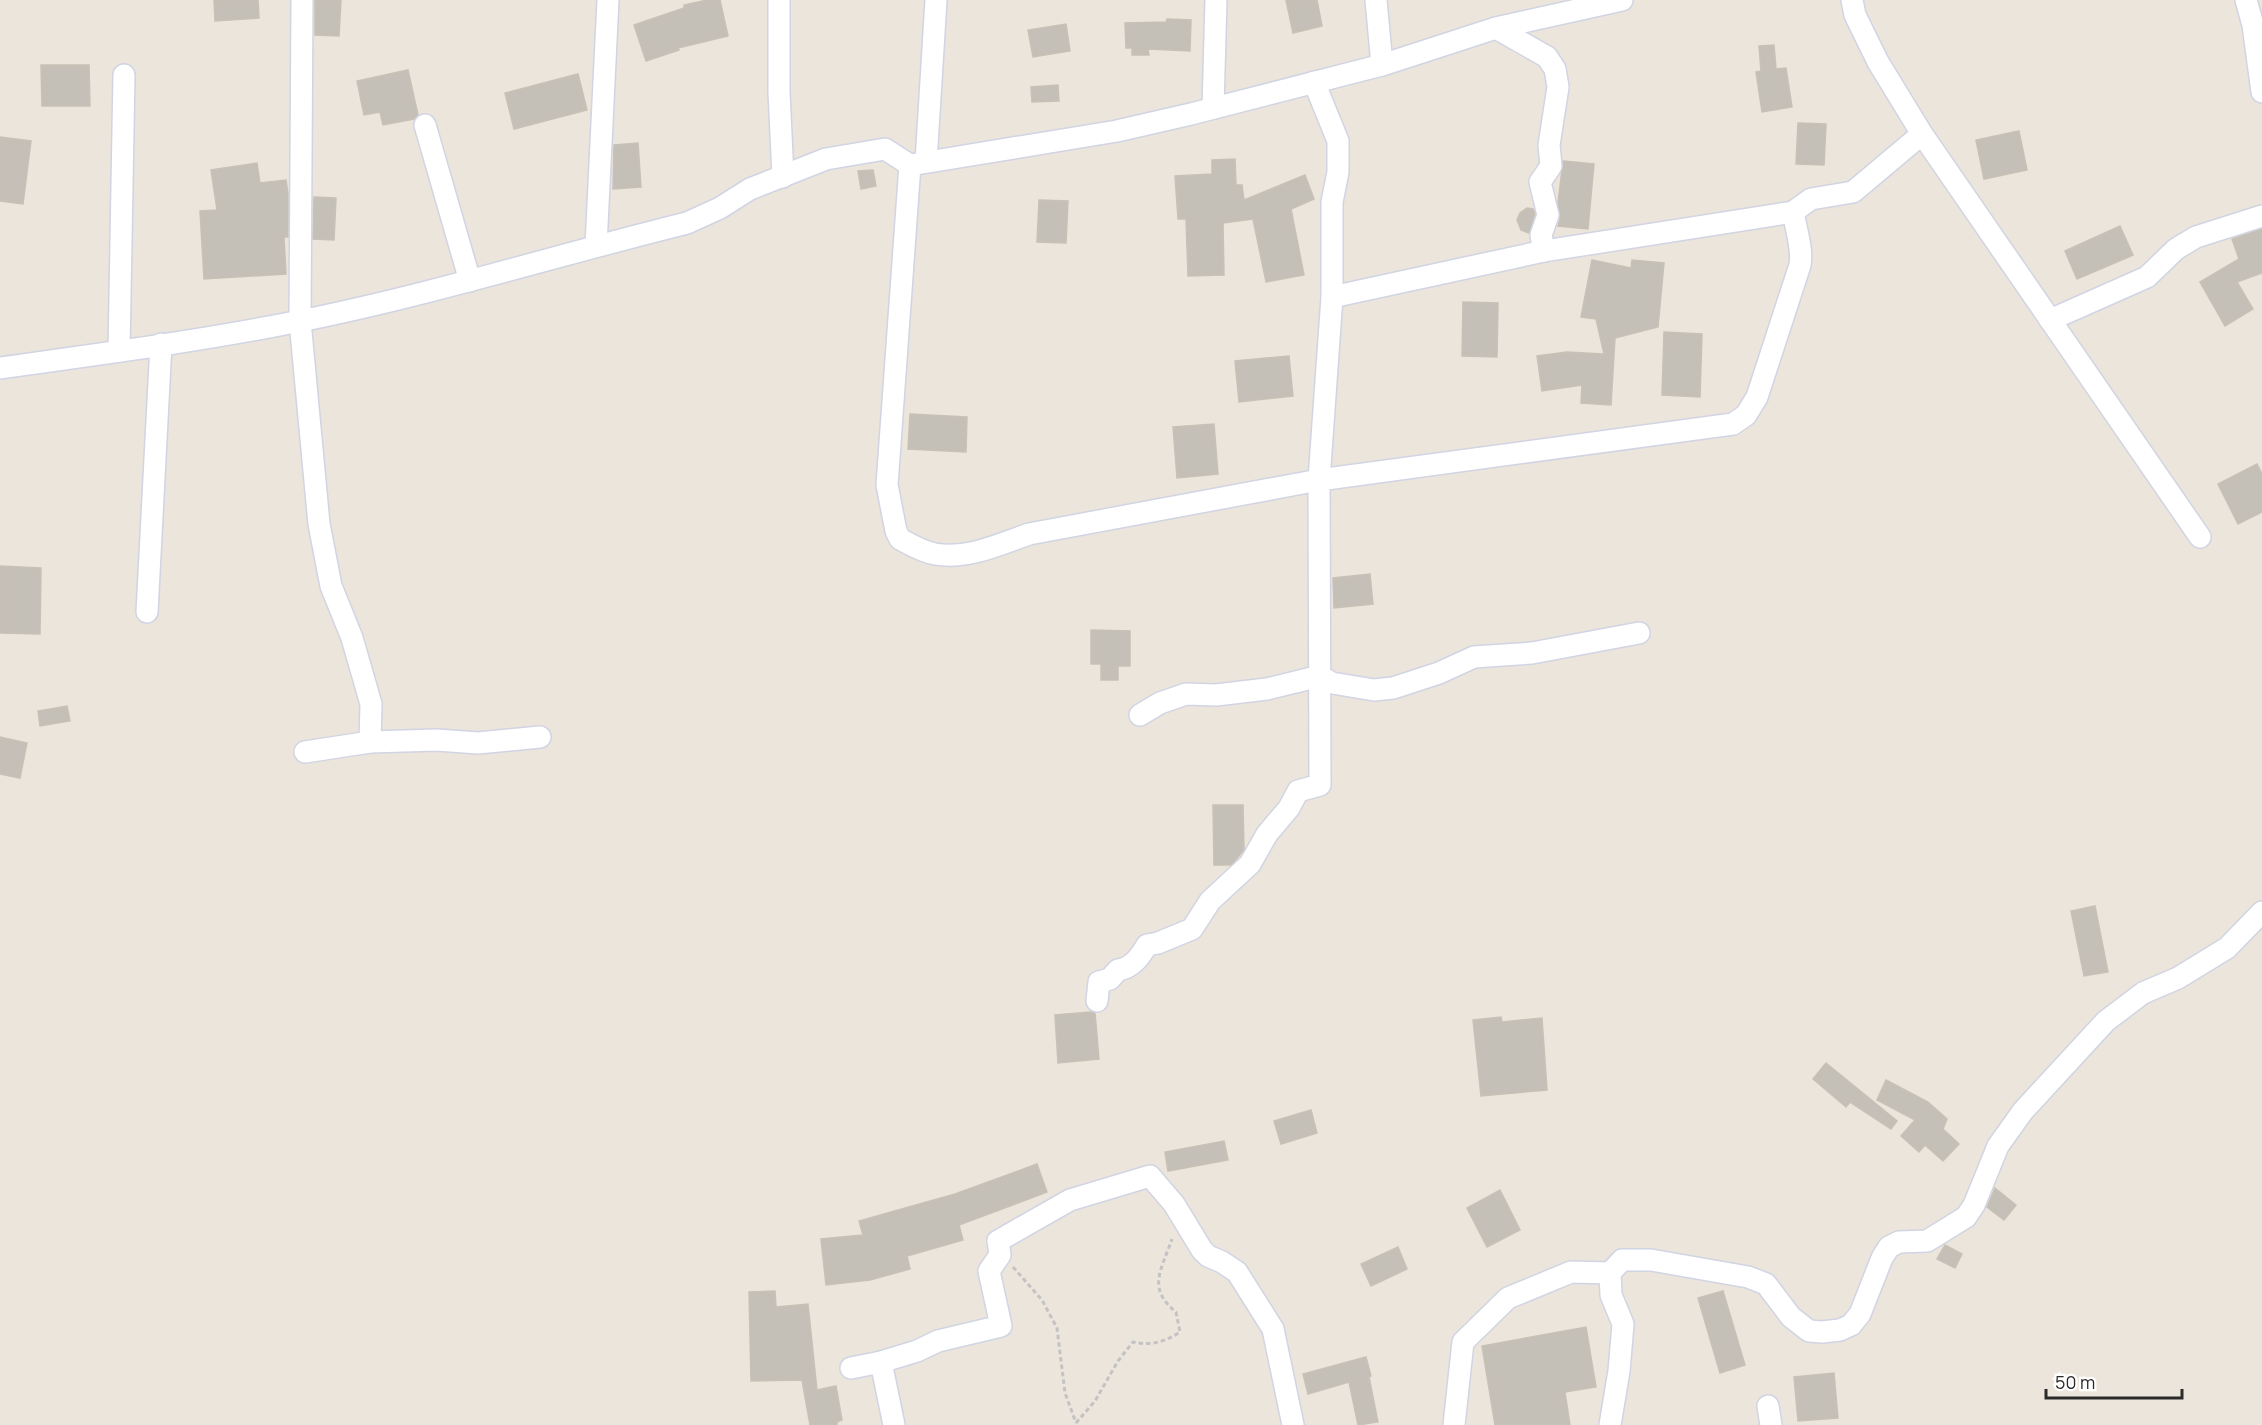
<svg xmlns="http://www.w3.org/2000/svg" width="2262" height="1425" viewBox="0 0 2262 1425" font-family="Manrope,sans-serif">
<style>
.building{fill:#c4bfb7;stroke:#c8c1b5;stroke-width:1.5}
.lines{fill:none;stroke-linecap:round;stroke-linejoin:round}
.minor-casing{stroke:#d1d4e3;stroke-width:24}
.path{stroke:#c3c3c3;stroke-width:3;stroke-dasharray:4.5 3;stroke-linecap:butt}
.minor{stroke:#fff;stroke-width:21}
</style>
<rect width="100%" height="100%" fill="#ece5dc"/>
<g class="building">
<path d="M 214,0 L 258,0 L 259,18 L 215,21 Z"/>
<path d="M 315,0 L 341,0 L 339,36 L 315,35 Z"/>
<path d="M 707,0 L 720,0 L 728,36 L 678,48 L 679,50 L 646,61 L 634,25 L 684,8 L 684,5 Z"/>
<path d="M 1286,0 L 1317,0 L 1322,26 L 1293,33 Z"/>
<path d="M 1167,19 L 1191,20 L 1190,51 L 1148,49 L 1149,55 L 1132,55 L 1132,48 L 1126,48 L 1125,23 L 1166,22 Z"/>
<path d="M 1066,24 L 1070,51 L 1033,57 L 1028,30 Z"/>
<path d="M 1774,45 L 1776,69 L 1786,68 L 1792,107 L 1762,112 L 1756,72 L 1761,71 L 1759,46 Z"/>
<path d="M 41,65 L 89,65 L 90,106 L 42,106 Z"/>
<path d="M 408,70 L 418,115 L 414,119 L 383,125 L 380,112 L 364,115 L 357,81 Z"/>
<path d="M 578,74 L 587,110 L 514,129 L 505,93 Z"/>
<path d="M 1058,85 L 1059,101 L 1032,102 L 1031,87 Z"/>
<path d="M 1798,123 L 1826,124 L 1824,165 L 1796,164 Z"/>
<path d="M 2019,131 L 2027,170 L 1984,179 L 1976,140 Z"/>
<path d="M 0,137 L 31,141 L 23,204 L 0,201 Z"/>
<path d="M 638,143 L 641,187 L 613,189 L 614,145 Z"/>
<path d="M 1235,159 L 1236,185 L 1242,185 L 1244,200 L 1305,175 L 1314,199 L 1291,209 L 1304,275 L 1266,282 L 1253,219 L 1223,223 L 1224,275 L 1188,276 L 1186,219 L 1178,219 L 1175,176 L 1212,174 L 1212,160 Z"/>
<path d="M 1563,161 L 1594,164 L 1588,229 L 1558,226 L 1560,219 L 1558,203 Z"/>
<path d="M 257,163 L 260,183 L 286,180 L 288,194 L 288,237 L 284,237 L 286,274 L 204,279 L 200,211 L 217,210 L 211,170 Z"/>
<path d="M 873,170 L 876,186 L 861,189 L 858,171 Z"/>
<path d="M 314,197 L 336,198 L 334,240 L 313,239 Z"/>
<path d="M 1039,200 L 1068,201 L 1066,243 L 1037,242 Z"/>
<path d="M 1527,208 L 1533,209 L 1535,214 L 1529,233 L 1521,230 L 1517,220 L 1520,213 Z"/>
<path d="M 2120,226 L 2133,255 L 2077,279 L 2065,251 Z"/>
<path d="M 2262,229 L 2262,273 L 2237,282 L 2253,309 L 2225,326 L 2200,282 L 2239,259 L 2232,239 Z"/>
<path d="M 1592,260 L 1631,268 L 1632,260 L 1664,263 L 1658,327 L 1615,338 L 1611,405 L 1581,403 L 1582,385 L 1542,391 L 1537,356 L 1567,352 L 1604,354 L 1596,319 L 1581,317 Z"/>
<path d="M 1463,302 L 1498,303 L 1497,357 L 1462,356 Z"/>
<path d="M 1664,332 L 1702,334 L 1700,397 L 1662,395 Z"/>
<path d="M 1289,356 L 1293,396 L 1239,402 L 1235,361 Z"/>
<path d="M 910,414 L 967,417 L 966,452 L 908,449 Z"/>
<path d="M 1214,424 L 1218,474 L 1177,478 L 1173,427 Z"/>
<path d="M 2257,464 L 2262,474 L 2262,512 L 2238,524 L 2218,484 Z"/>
<path d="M 0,566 L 41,568 L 40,634 L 0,633 Z"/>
<path d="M 1370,574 L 1373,604 L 1334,608 L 1333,578 Z"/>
<path d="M 1091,630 L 1130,631 L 1130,666 L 1118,666 L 1118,680 L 1101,680 L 1101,664 L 1091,664 Z"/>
<path d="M 67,706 L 70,721 L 40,726 L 38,711 Z"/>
<path d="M 0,737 L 27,743 L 20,778 L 0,774 Z"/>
<path d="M 1213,805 L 1243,805 L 1244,850 L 1231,865 L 1214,865 Z"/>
<path d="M 2095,906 L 2108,972 L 2084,976 L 2071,911 Z"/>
<path d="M 1091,1012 L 1095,1013 L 1099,1059 L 1058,1063 L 1055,1015 Z"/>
<path d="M 1501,1017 L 1502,1022 L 1542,1018 L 1547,1090 L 1481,1096 L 1473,1020 Z"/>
<path d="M 1826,1063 L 1897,1121 L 1891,1129 L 1850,1102 L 1846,1107 L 1813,1079 Z"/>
<path d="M 1886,1080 L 1928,1102 L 1947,1119 L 1943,1129 L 1959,1144 L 1943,1161 L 1925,1145 L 1919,1152 L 1901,1136 L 1915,1120 L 1877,1100 Z"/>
<path d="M 1311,1110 L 1317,1133 L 1281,1144 L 1274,1121 Z"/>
<path d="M 1224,1141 L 1228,1160 L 1168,1171 L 1165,1152 Z"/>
<path d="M 1037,1164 L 1047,1192 L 959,1225 L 963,1240 L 907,1256 L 910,1269 L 870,1280 L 826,1285 L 821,1239 L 863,1235 L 859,1221 L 955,1194 Z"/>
<path d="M 1995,1188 L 2016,1205 L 2004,1220 L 1987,1207 Z"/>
<path d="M 1500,1190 L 1520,1230 L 1487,1247 L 1467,1208 Z"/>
<path d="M 1945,1245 L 1962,1254 L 1955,1268 L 1937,1259 Z"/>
<path d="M 1398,1247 L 1407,1269 L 1371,1286 L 1361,1264 Z"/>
<path d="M 775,1291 L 776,1307 L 808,1304 L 817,1390 L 836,1386 L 842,1420 L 837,1422 L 837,1425 L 810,1425 L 802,1380 L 751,1381 L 749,1292 Z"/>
<path d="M 1723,1291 L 1745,1365 L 1720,1373 L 1698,1298 Z"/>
<path d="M 1586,1327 L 1596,1387 L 1565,1392 L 1570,1425 L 1495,1425 L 1482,1346 Z"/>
<path d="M 1366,1357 L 1371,1376 L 1369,1377 L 1378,1422 L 1358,1425 L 1349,1382 L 1308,1394 L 1303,1374 Z"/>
<path d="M 1834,1373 L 1838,1418 L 1798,1421 L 1794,1377 Z"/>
</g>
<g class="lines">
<defs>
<g id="minor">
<path d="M 302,0 L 300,321 L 319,524 L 331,586 L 352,638 L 371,704 L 370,742"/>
<path d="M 779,0 L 779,92 L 783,177"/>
<path d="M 1376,0 L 1382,65"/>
<path d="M 1852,0 L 1855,15 L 1878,62 L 1922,134 L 2200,537"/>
<path d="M 2246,0 L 2253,25 L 2262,92"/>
<path d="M 1496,28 L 1547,57 L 1555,69 L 1558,87 L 1549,145 L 1551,166 L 1540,182 L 1548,215 L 1541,235 L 1544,251 L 1793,212 L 1811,199 L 1853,192 L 1922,134"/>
<path d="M 1314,82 L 1338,141 L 1338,172 L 1332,202 L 1332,297 L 1544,251"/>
<path d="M 1213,108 L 1216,0"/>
<path d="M 425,125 L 470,281"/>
<path d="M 926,162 L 936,0"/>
<path d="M 910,165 L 887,485 L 896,531 L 900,539 C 911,545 923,552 935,554 C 967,560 1000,544 1029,534 L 1319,480 L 1332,297"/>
<path d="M 596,246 L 608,0"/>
<path d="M 2050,320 L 2147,277 L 2176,249 L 2196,237 L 2262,216"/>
<path d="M 119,351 L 124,75"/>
<path d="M 0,368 C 100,354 201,341 300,321 C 430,295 558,255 687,223 L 720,208 L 750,189 L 826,159 L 885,149 L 910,165 L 1117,131 L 1191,114 L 1382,65 L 1496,28 L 1622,0"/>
<path d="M 147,612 L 161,344"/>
<path d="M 1140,715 L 1160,703 L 1186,694 L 1216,695 L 1267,689 L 1320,676 L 1332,683 L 1374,690 L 1393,688 L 1439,673 L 1474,657 L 1532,653 L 1639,633"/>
<path d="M 305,752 L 370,742 L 437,740 L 478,743 L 540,737"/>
<path d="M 1097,1001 L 1099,982 L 1110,979 L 1118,970 C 1132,968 1140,957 1147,945 L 1158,943 L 1192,929 L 1210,901 L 1250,864 L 1267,834 L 1289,808 L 1298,791 L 1320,785 L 1319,480 L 1733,424 L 1746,415 L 1757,397 L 1800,265 C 1803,250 1796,229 1793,212"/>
<path d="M 881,1362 L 917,1351 L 938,1341 L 1001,1326 L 989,1271 L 1000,1255 L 998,1241 L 1070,1200 L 1150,1176 L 1174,1204 L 1202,1250 L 1208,1256 L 1222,1262 L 1237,1272 L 1273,1329 L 1293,1425"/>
<path d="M 851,1368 L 881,1362 L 894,1425"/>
<path d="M 1768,1406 L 1771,1425"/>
<path d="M 1454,1425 L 1463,1342 L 1508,1298 L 1571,1272 L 1610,1273"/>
<path d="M 1610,1425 L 1619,1371 L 1623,1324 L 1611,1295 L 1610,1273 L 1622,1260 L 1651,1260 L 1748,1277 L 1766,1284 L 1791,1317 L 1809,1331 L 1822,1332 L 1840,1330 L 1851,1325 L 1860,1314 L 1882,1258 L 1889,1247 L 1899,1242 L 1927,1241 L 1966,1217 L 1974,1205 L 1998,1146 L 2023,1111 L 2106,1021 L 2143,993 L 2178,978 L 2227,948 L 2262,912"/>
</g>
</defs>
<use href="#minor" class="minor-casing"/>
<g class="path">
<path d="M 1013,1267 L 1042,1300 L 1057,1328 L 1065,1393 L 1076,1423"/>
<path d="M 1076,1423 L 1095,1401 L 1118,1361 L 1133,1342 C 1150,1346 1165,1342 1180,1332 L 1176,1312 C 1146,1288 1162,1269 1172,1239"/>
</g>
<use href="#minor" class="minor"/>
</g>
<path d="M2046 1389v9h136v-9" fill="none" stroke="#2a2a2a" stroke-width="3"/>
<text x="2055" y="1389" font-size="18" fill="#2a2a2a" stroke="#ffffff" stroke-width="4.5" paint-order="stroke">50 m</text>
</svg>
